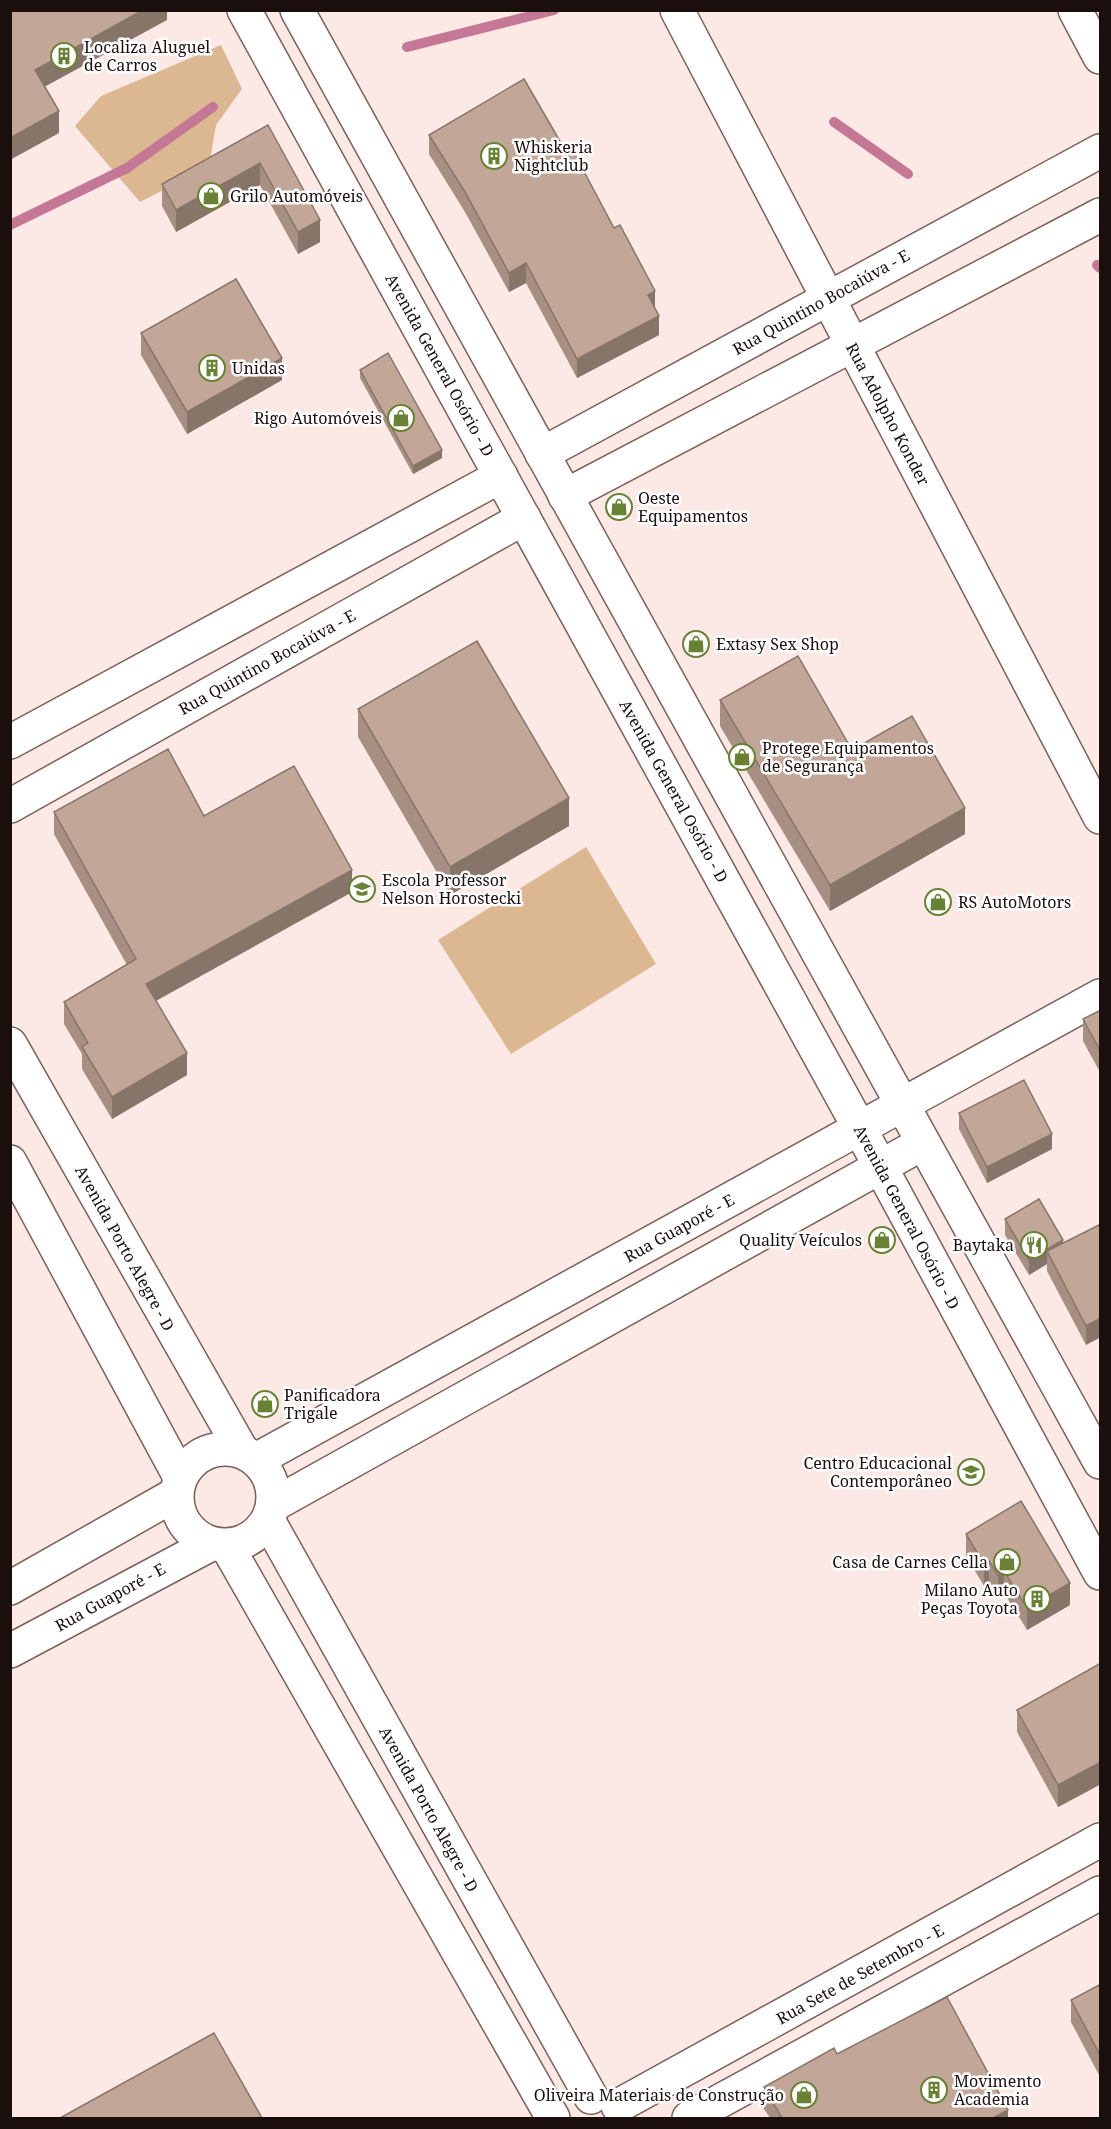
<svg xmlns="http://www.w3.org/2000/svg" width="1111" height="2129" viewBox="0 0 1111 2129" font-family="'Noto Serif',serif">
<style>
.green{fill:#dcb892}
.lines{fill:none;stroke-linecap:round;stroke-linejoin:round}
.stream{stroke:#c47896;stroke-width:10}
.minor-casing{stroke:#7c605a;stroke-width:36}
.major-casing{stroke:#7c605a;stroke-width:36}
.minor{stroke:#fff;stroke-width:33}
.major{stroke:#fff;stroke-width:33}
.wall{fill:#a79083}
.shaded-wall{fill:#88756a}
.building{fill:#c2a798;stroke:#88756a;stroke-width:1.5}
.labels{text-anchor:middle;stroke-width:5;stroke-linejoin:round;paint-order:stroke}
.poi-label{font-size:16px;fill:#1a0f0d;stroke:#fff;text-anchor:start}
.street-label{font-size:16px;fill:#1a0f0d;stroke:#fff}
</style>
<rect width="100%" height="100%" fill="#fce8e4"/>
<g class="green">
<path d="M 221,45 L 242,89 L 216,125 L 209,167 L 140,202 L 75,126 L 101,96 Z"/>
<path d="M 586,847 L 656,964 L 511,1054 L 438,940 Z"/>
</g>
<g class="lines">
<g class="stream">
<path d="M 407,47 L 554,10"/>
<path d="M 834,122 L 908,174"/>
<path d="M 10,225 L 127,168 L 213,107"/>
<path d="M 1097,265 L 1100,268"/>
</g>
<defs>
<g id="minor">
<path d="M 677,10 L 1100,817"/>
<path d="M 1075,10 L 1100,57"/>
<path d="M 542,454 L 1100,151"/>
<path d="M 565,496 L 1100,215"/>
<path d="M 10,742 L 501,476"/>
<path d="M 10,806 L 524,518"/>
<path d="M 10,1044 L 242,1451"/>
<path d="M 10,1162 L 180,1477"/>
<circle cx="225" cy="1497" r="48"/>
<path d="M 256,1460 L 1100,996"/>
<path d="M 273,1505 L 923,1143"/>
<path d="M 268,1520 L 591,2097"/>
<path d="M 227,1546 L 553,2118"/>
<path d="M 10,1588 L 176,1494"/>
<path d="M 10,1651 L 211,1544"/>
<path d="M 618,2106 L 1100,1840"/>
<path d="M 689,2118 L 1100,1893"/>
</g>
<g id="major">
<path d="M 244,10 L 860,1129 L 1100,1573"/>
<path d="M 297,10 L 1100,1462"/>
</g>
</defs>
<use href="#minor" class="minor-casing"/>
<use href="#major" class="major-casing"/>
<use href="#minor" class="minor"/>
<use href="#major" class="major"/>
</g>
<g class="wall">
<path d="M 268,125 L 320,242 L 298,254 L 260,185 L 176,232 L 162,206 L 162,184 Z"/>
<path d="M 429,135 L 655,309 L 659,335 L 577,378 L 526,283 L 509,292 L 465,212 L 429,154 Z"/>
<path d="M 141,333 L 282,380 L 187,434 L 141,355 Z"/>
<path d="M 360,370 L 442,458 L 413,474 L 360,378 Z"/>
<path d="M 720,700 L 852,750 L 965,834 L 830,911 L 720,726 Z"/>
<path d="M 358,709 L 569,826 L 450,895 L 358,737 Z"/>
<path d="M 54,812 L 204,816 L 352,892 L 156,1001 L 187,1075 L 112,1119 L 82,1069 L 82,1054 L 64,1024 L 64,1002 L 127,965 L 54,834 Z"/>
<path d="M 1101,1010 L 1101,1074 L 1083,1041 L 1083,1019 Z"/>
<path d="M 959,1113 L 1052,1149 L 987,1183 L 959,1129 Z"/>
<path d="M 1005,1219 L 1063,1243 L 1101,1224 L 1086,1345 L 1047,1271 L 1047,1264 L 1029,1275 L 1005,1235 Z"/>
<path d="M 966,1534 L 1070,1605 L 1027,1630 L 1004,1593 L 998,1597 L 989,1583 L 984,1586 L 966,1556 Z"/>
<path d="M 1101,1663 L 1101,1784 L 1058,1807 L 1017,1732 L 1017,1710 Z"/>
<path d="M 1101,1984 L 1101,2074 L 1099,2075 L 1071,2022 L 1071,2000 Z"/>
<path d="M 837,2054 L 1008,2118 L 770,2118 L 764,2109 L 764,2087 Z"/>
</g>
<g class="shaded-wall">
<path d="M 143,10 L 167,10 L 167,20 L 35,92 L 35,70 Z"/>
<path d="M 59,111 L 59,133 L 10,160 L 10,138 Z"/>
<path d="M 260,163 L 260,185 L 176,232 L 176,210 Z"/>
<path d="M 320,220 L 320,242 L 298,254 L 298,232 Z"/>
<path d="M 526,263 L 526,283 L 509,292 L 509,273 Z"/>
<path d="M 655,291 L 655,311 L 648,295 Z"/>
<path d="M 659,316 L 659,335 L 577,378 L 577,359 Z"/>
<path d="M 282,358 L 282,380 L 187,434 L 187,412 Z"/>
<path d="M 442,450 L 442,458 L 413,474 L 413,466 Z"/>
<path d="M 569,798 L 569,826 L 450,895 L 450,867 Z"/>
<path d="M 965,808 L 965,834 L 830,911 L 830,885 Z"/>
<path d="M 352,870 L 352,892 L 146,1006 L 146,984 Z"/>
<path d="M 187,1053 L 187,1075 L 112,1119 L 112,1097 Z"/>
<path d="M 1052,1134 L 1052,1149 L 987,1183 L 987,1167 Z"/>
<path d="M 1063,1240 L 1063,1255 L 1047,1251 L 1047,1264 L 1029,1275 L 1029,1260 Z"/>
<path d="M 1101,1318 L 1101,1337 L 1086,1345 L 1086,1326 Z"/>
<path d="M 989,1561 L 989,1583 L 984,1586 L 984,1564 Z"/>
<path d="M 1004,1571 L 1004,1593 L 998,1597 L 998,1575 Z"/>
<path d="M 1070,1583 L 1070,1605 L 1027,1630 L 1027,1608 Z"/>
<path d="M 1101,1762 L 1101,1784 L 1058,1807 L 1058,1785 Z"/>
<path d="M 1101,2052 L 1101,2074 L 1099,2075 L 1099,2053 Z"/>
<path d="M 1008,2110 L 1008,2118 L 993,2118 Z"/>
</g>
<g class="building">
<path d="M 10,10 L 143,10 L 35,70 L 59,111 L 10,138 Z"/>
<path d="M 524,79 L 565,150 L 571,147 L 614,228 L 620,225 L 655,291 L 648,295 L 659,316 L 577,359 L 526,263 L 509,273 L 465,192 L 429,135 Z"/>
<path d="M 268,125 L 320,220 L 298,232 L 260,163 L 176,210 L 162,184 Z"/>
<path d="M 236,279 L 282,358 L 187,412 L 141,333 Z"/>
<path d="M 388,353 L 442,450 L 413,466 L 360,370 Z"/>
<path d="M 477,641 L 569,798 L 450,867 L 358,709 Z"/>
<path d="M 798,656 L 852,750 L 912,716 L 965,808 L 830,885 L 720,700 Z"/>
<path d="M 168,749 L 204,816 L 294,766 L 352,870 L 146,984 L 187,1053 L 112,1097 L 82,1047 L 88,1043 L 64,1002 L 136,959 L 54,812 Z"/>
<path d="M 1101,1010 L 1101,1052 L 1083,1019 Z"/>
<path d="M 1024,1080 L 1052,1134 L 987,1167 L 959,1113 Z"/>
<path d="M 1039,1199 L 1063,1240 L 1029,1260 L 1005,1219 Z"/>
<path d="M 1101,1224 L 1101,1318 L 1086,1326 L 1047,1251 Z"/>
<path d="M 1021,1501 L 1070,1583 L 1027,1608 L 1004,1571 L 998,1575 L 989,1561 L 984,1564 L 966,1534 Z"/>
<path d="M 1101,1663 L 1101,1762 L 1058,1785 L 1017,1710 Z"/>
<path d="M 1101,1984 L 1101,2052 L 1099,2053 L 1071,2000 Z"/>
<path d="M 947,1997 L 1008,2110 L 993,2118 L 782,2118 L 764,2087 L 834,2048 L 837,2054 Z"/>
<path d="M 214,2033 L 262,2118 L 60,2118 Z"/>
</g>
<defs>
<symbol id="building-ring" viewBox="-11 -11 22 22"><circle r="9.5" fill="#fff" stroke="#698134" stroke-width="1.5"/><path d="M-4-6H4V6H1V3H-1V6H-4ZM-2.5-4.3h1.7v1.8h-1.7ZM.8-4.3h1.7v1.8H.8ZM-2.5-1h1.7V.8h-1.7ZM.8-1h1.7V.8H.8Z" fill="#698134"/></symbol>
<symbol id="shop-ring" viewBox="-11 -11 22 22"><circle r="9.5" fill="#fff" stroke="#698134" stroke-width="1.5"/><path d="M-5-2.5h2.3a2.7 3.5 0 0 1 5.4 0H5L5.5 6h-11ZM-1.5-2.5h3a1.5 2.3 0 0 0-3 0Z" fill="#698134"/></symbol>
<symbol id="school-ring" viewBox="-11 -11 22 22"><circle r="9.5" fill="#fff" stroke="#698134" stroke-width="1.5"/><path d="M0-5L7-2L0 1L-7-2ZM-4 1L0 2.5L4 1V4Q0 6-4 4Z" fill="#698134"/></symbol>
<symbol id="restaurant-ring" viewBox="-11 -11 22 22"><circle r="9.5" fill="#fff" stroke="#698134" stroke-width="1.5"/><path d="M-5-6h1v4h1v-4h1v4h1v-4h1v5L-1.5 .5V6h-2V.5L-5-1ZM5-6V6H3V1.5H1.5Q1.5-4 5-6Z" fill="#698134"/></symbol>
</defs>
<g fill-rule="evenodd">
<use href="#building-ring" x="49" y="41" width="30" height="30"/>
<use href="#building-ring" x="479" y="141" width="30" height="30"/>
<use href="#shop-ring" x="196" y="181" width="30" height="30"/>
<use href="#building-ring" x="197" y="353" width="30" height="30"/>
<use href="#shop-ring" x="386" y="403" width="30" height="30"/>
<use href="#shop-ring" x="604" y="492" width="30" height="30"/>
<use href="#shop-ring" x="681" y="629" width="30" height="30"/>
<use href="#shop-ring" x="727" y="742" width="30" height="30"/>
<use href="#school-ring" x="347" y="874" width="30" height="30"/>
<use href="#shop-ring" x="923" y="887" width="30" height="30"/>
<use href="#shop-ring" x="867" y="1225" width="30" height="30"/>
<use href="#restaurant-ring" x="1019" y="1230" width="30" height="30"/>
<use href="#shop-ring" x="250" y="1389" width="30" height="30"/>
<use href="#school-ring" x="956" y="1457" width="30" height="30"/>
<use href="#shop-ring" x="992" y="1547" width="30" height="30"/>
<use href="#building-ring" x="1022" y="1584" width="30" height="30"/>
<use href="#building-ring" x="919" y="2075" width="30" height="30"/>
<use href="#shop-ring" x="789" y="2080" width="30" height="30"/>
</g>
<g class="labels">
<g class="poi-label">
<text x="84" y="53">Localiza Aluguel<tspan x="84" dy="18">de Carros</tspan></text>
<text x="514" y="153">Whiskeria<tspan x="514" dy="18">Nightclub</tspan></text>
<text x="230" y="202">Grilo Automóveis</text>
<text x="232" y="374">Unidas</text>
<text x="382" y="424" text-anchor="end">Rigo Automóveis</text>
<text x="638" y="504">Oeste<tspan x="638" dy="18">Equipamentos</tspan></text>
<text x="716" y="650">Extasy Sex Shop</text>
<text x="762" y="754">Protege Equipamentos<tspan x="762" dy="18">de Segurança</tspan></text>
<text x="382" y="886">Escola Professor<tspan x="382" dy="18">Nelson Horostecki</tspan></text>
<text x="958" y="908">RS AutoMotors</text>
<text x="862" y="1246" text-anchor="end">Quality Veículos</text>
<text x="1014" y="1251" text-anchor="end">Baytaka</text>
<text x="284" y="1401">Panificadora<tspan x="284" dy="18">Trigale</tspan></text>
<text x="952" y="1469" text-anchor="end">Centro Educacional<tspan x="952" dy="18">Contemporâneo</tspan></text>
<text x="988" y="1568" text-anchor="end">Casa de Carnes Cella</text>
<text x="1018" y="1596" text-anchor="end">Milano Auto<tspan x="1018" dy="18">Peças Toyota</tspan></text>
<text x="954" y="2087">Movimento<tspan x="954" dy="18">Academia</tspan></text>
<text x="784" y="2101" text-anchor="end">Oliveira Materiais de Construção</text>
</g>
<g class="street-label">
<text transform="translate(821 302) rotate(-29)" y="6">Rua Quintino Bocaiúva - E</text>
<text transform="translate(440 365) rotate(61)" y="6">Avenida General Osório - D</text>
<text transform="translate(888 414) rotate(62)" y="6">Rua Adolpho Konder</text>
<text transform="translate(267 662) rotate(-29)" y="6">Rua Quintino Bocaiúva - E</text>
<text transform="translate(674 791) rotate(61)" y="6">Avenida General Osório - D</text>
<text transform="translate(907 1217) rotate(62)" y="6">Avenida General Osório - D</text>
<text transform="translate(679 1228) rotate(-29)" y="6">Rua Guaporé - E</text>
<text transform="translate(125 1248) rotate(61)" y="6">Avenida Porto Alegre - D</text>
<text transform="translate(110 1597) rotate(-29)" y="6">Rua Guaporé - E</text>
<text transform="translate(429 1809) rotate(61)" y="6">Avenida Porto Alegre - D</text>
<text transform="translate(860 1974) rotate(-29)" y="6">Rua Sete de Setembro - E</text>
</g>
</g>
<rect width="1111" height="2129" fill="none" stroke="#1a0f0d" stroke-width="24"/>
</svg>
